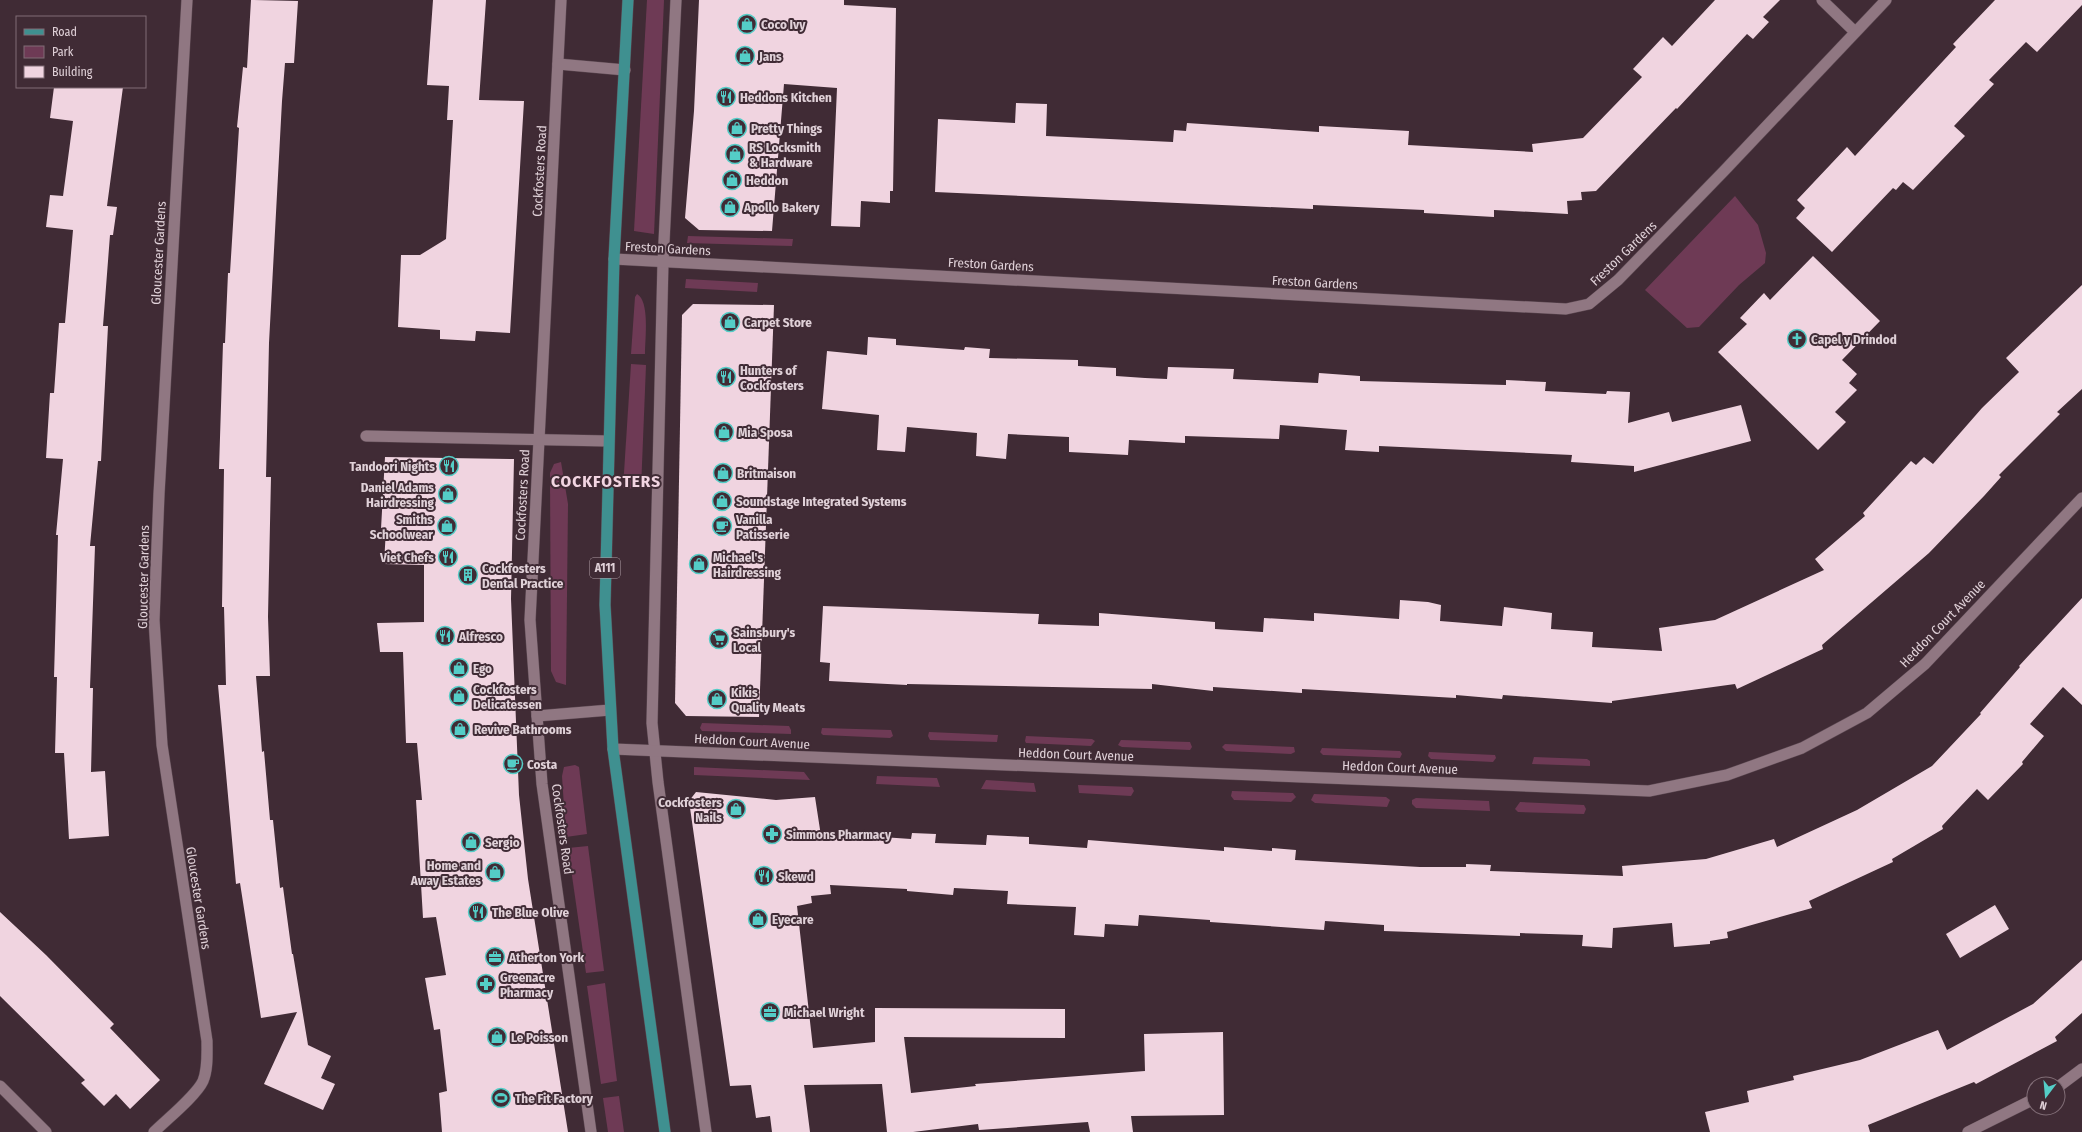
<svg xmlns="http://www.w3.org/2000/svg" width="2082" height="1132" viewBox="0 0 2082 1132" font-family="'Fira Sans Condensed',sans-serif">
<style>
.green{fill:#6e3a55}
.building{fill:#f0d4e0}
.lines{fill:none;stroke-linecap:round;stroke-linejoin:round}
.minor-casing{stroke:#5b4851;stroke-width:12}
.primary-casing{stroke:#5b4851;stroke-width:12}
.minor{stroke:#907782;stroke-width:11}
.primary{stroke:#3f9090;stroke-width:11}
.labels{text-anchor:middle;stroke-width:4;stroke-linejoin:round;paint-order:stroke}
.shield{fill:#402b35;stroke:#b09fa7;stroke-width:1}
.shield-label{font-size:12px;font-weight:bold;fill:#e0d1d8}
.poi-label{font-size:13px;font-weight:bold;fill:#e0d1d8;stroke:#402b35;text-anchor:start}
.street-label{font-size:13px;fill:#e0d1d8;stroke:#402b35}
.district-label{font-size:17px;font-weight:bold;letter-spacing:1px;fill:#f2d5e2;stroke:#402b35}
</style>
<rect width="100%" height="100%" fill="#402b35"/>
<g class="green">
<path d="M 647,0 L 664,0 L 654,234 L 634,231 Z"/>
<path d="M 1735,196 L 1758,225 L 1766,253 L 1765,263 L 1739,285 L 1699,327 L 1687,328 L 1645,290 Z"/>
<path d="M 688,236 L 793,239 L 792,246 L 687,243 Z"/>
<path d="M 686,279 L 758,283 L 757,292 L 685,288 Z"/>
<path d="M 637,294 C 650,301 645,340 645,354 L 631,354 L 635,297 Z"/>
<path d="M 631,364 L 646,365 L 641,489 L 623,488 Z"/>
<path d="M 561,462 L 568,504 L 566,685 L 556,682 L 551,671 L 550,473 L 554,464 Z"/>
<path d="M 702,723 L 789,726 L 791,730 L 791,734 L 702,731 L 700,728 Z"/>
<path d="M 822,728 L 891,730 L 893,736 L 890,738 L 823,735 L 821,733 Z"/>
<path d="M 929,732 L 998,735 L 997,742 L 930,740 L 928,736 Z"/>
<path d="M 1026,736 L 1092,739 L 1095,741 L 1091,746 L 1026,743 L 1025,741 Z"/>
<path d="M 1121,740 L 1190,742 L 1192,747 L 1190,750 L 1122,747 L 1118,745 Z"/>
<path d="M 1225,744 L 1294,747 L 1295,752 L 1291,754 L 1226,751 L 1222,747 Z"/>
<path d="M 1322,748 L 1400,751 L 1402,754 L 1400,758 L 1323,755 L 1320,752 Z"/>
<path d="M 1429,752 L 1495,755 L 1496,758 L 1493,762 L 1431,759 L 1428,756 Z"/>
<path d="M 1534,757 L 1587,759 L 1590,761 L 1590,766 L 1532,764 Z"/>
<path d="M 575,765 L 579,767 L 587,834 L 566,837 L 562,776 L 564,767 Z"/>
<path d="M 694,767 L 804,772 L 810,780 L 694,775 Z"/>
<path d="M 877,776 L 937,778 L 940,787 L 876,784 Z"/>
<path d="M 986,780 L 1034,783 L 1036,792 L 981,789 Z"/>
<path d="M 1078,785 L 1132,787 L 1134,791 L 1131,796 L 1079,793 Z"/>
<path d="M 1232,791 L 1293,793 L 1296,797 L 1291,802 L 1234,800 L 1231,796 Z"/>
<path d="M 1314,794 L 1386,797 L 1390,800 L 1387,807 L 1315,803 L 1311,800 Z"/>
<path d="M 1416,798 L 1489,801 L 1490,811 L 1416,808 L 1412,804 L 1412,800 Z"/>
<path d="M 1520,802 L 1584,805 L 1586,809 L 1584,814 L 1518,812 L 1515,809 Z"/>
<path d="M 588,846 L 604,971 L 586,973 L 568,848 Z"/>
<path d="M 605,983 L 617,1081 L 601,1084 L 587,986 Z"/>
<path d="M 619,1096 L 624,1132 L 608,1132 L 603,1098 Z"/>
</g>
<g class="building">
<path d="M 251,0 L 298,1 L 294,63 L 285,63 L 282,101 L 269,343 L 266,477 L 271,477 L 268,617 L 270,676 L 256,676 L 262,752 L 264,751 L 270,820 L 273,820 L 280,888 L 283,887 L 292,954 L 293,954 L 308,1045 L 331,1056 L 321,1078 L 335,1084 L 323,1110 L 264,1084 L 297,1012 L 261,1018 L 240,883 L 236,884 L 218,685 L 226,685 L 224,607 L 222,607 L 224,469 L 219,469 L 223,343 L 225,343 L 228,273 L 230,273 L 239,128 L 237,127 L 243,67 L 247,68 Z"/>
<path d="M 433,0 L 486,0 L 479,100 L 524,101 L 510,333 L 476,331 L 475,341 L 440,339 L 440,330 L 398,327 L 401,255 L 420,255 L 446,239 L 453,120 L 447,120 L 449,86 L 427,85 Z"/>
<path d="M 699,0 L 844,0 L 844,5 L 896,8 L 893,191 L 890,191 L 890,203 L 861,201 L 860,227 L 831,226 L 837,88 L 784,84 L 772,231 L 699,230 L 685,218 L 694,111 Z"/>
<path d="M 1715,0 L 1780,0 L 1763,17 L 1769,22 L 1753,39 L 1747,34 L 1677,109 L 1676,108 L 1596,191 L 1581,192 L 1582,200 L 1567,201 L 1568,214 L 1494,210 L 1494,217 L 1424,213 L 1424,210 L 1313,205 L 1313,209 L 935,192 L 938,119 L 1015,123 L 1016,103 L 1047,104 L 1046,136 L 1173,142 L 1174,130 L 1186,131 L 1187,123 L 1319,132 L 1319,126 L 1409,131 L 1408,145 L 1533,152 L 1532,144 L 1583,138 L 1642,77 L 1633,69 L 1663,37 L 1672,46 Z"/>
<path d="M 1995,0 L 2082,0 L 2082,5 L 2037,52 L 2026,42 L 1989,80 L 1994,84 L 1954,126 L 1965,136 L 1913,190 L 1903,182 L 1896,190 L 1893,188 L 1832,252 L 1796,218 L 1805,208 L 1797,200 L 1847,147 L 1855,156 L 1956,47 L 1953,44 Z"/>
<path d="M 54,87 L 123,87 L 107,206 L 117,207 L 113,235 L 110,235 L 103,326 L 108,326 L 101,461 L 98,461 L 90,546 L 95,546 L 90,688 L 93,688 L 91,772 L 105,771 L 109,836 L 69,839 L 64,753 L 55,753 L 57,677 L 54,677 L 58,535 L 56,535 L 63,459 L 46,458 L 50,393 L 54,393 L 59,323 L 65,323 L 73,230 L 46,227 L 50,195 L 63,196 L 73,121 L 50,118 Z"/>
<path d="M 1813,256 L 1880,321 L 1842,360 L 1857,374 L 1849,383 L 1857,390 L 1835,412 L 1846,422 L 1818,450 L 1718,352 L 1747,324 L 1740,318 L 1764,293 L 1770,300 Z"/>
<path d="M 2082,285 L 2082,389 L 2057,412 L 2060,414 L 1999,475 L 2001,477 L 1984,496 L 1929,553 L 1822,645 L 1823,649 L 1737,689 L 1735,684 L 1612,701 L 1612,703 L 1503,695 L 1502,699 L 1456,695 L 1456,698 L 1302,689 L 1302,693 L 1213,687 L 1213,691 L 1152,684 L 1152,689 L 907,684 L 907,685 L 829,681 L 830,663 L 820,662 L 823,606 L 1039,614 L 1038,624 L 1099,626 L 1099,613 L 1215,622 L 1215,629 L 1263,632 L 1264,618 L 1314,621 L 1314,613 L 1399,619 L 1400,600 L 1428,602 L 1441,605 L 1440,621 L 1502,626 L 1504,607 L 1552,613 L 1551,629 L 1593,632 L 1592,647 L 1662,651 L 1659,628 L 1715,620 L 1824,570 L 1815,559 L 1865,516 L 1863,513 L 1911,461 L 1916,465 L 1924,457 L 1933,464 L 1982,408 L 2019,372 L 2006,358 Z"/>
<path d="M 693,304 L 774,305 L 759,717 L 686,716 L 675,703 L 682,315 Z"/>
<path d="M 868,337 L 896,339 L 896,345 L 964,350 L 965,347 L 990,349 L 989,358 L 1078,360 L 1078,366 L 1116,368 L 1116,376 L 1145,378 L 1167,379 L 1168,367 L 1234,369 L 1233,379 L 1318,383 L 1319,373 L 1360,376 L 1360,381 L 1506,385 L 1506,380 L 1546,382 L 1545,391 L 1606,394 L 1607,391 L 1630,392 L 1628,423 L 1669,412 L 1672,422 L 1741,405 L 1751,441 L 1634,472 L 1634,466 L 1571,462 L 1572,455 L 1379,446 L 1379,452 L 1345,450 L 1347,430 L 1280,425 L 1279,439 L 1185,436 L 1185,443 L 1129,440 L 1128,455 L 1069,452 L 1069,437 L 1008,434 L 1006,459 L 976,456 L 977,433 L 907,427 L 905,452 L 877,450 L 879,415 L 822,409 L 827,351 L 867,355 Z"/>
<path d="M 385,457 L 514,459 L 511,599 L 519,795 L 528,879 L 568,1132 L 442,1132 L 439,1093 L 447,1091 L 440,1029 L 434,1030 L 425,978 L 446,975 L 436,917 L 423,918 L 416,800 L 422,800 L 417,743 L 406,743 L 403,652 L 380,652 L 377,623 L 424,622 L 424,565 L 384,564 L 386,529 L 381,529 Z"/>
<path d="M 2082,598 L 2082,705 L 2063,687 L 2030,724 L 2044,736 L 2022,762 L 2023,764 L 1988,800 L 1977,789 L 1942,826 L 1943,829 L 1892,859 L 1893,862 L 1809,901 L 1812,908 L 1727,932 L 1728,938 L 1710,941 L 1710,944 L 1674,947 L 1672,923 L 1613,928 L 1612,948 L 1582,946 L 1583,935 L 1520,933 L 1520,936 L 1384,931 L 1384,925 L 1325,921 L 1324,930 L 1210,922 L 1210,920 L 1139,915 L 1138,926 L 1105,924 L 1104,937 L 1074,935 L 1076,907 L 1007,904 L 1008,891 L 954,888 L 953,895 L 907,891 L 907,889 L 830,885 L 831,894 L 811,896 L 812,903 L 797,906 L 813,1048 L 875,1042 L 875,1008 L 1065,1009 L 1065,1038 L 904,1037 L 911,1093 L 976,1086 L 975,1084 L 1145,1071 L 1144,1034 L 1223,1032 L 1224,1115 L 1131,1116 L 1133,1132 L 1090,1132 L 1088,1122 L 979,1130 L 978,1124 L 913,1132 L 887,1132 L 882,1084 L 804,1085 L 810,1132 L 772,1132 L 770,1116 L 756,1118 L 751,1085 L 730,1086 L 689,801 L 696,792 L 776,800 L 815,797 L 821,836 L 881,840 L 882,837 L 911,839 L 912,833 L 936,834 L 935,843 L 986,845 L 987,835 L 1029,837 L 1029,844 L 1087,848 L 1088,840 L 1224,851 L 1224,847 L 1272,851 L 1272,848 L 1296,850 L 1295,860 L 1420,867 L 1466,867 L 1466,864 L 1491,865 L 1490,871 L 1623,876 L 1622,866 L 1706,859 L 1774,839 L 1777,847 L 1857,810 L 1932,766 L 1981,714 L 1980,713 L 2020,667 L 2019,666 Z"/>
<path d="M 1995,905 L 2009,929 L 1960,958 L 1946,934 Z"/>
<path d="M 0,912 L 46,955 L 114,1024 L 110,1028 L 160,1080 L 130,1109 L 116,1094 L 104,1106 L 81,1083 L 85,1080 L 0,996 Z"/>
<path d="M 2082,960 L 2082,1013 L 2055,1037 L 2057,1041 L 1976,1084 L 1974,1082 L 1868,1125 L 1870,1132 L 1710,1132 L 1705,1112 L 1749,1102 L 1747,1091 L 1794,1080 L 1793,1076 L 1860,1060 L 1938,1030 L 1947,1050 L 2033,1004 Z"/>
</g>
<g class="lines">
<defs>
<g id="minor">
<path d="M 561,0 L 530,620 L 542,784 L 591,1132"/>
<path d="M 676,0 L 663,262 L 652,723 L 658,782 L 706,1132"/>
<path d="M 1822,0 L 1855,32"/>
<path d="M 558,64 L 625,70"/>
<path d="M 614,259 L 1566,309 L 1589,304 L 1618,280 L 1723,172 L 1886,0"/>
<path d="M 366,436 L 608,441"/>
<path d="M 537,716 L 610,710"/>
<path d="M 613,749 L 1649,791 L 1727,775 L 1802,748 L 1867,713 L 1925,664 L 2082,498"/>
<path d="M 0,1086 L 46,1132"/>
<path d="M 2058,1087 L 2082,1069"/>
<path d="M 154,1132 C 166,1120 196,1096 203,1081 C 208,1069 207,1054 207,1041 L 162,745 L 154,620 L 159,494 L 187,0"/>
<path d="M 1968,1132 L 2034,1099"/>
</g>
<path id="primary" d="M 628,0 L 614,259 L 605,605 L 613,749 L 665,1132"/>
</defs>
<use href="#minor" class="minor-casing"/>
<use href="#primary" class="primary-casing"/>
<use href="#minor" class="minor"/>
<use href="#primary" class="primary"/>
</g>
<defs>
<symbol id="shop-ring" viewBox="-11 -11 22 22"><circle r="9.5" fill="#402b35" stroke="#54cdc7" stroke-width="1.5"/><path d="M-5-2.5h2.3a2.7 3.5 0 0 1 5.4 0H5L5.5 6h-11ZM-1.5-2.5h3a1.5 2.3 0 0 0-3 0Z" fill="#54cdc7"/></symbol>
<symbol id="restaurant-ring" viewBox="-11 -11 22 22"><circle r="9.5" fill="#402b35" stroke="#54cdc7" stroke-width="1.5"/><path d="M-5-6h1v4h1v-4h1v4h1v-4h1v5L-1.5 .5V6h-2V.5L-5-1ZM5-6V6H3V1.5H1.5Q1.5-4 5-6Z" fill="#54cdc7"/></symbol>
<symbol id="church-ring" viewBox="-11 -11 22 22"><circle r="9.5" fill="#402b35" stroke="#54cdc7" stroke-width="1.5"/><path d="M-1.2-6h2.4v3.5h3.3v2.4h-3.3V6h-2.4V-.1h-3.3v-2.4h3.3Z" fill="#54cdc7"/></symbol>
<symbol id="cafe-ring" viewBox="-11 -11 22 22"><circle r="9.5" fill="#402b35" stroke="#54cdc7" stroke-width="1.5"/><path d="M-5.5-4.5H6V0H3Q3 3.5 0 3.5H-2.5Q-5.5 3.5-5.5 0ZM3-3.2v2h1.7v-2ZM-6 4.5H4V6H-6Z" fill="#54cdc7"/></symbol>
<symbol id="building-ring" viewBox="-11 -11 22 22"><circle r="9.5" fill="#402b35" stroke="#54cdc7" stroke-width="1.5"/><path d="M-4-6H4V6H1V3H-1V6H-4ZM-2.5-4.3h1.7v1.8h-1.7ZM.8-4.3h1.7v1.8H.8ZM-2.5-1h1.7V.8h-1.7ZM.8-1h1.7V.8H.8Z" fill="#54cdc7"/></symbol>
<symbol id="supermarket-ring" viewBox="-11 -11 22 22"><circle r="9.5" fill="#402b35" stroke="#54cdc7" stroke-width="1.5"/><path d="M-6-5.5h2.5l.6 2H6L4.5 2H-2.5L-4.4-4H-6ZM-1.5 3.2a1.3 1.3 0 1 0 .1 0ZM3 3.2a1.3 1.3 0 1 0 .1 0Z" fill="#54cdc7"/></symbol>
<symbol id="pharmacy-ring" viewBox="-11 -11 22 22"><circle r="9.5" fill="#402b35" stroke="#54cdc7" stroke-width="1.5"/><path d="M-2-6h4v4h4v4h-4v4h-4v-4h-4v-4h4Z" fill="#54cdc7"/></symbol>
<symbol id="office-ring" viewBox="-11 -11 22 22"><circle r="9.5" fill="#402b35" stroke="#54cdc7" stroke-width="1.5"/><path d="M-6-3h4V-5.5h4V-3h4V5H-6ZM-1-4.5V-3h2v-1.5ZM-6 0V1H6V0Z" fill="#54cdc7"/></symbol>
<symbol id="stadium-ring" viewBox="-11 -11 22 22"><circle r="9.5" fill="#402b35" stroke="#54cdc7" stroke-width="1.5"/><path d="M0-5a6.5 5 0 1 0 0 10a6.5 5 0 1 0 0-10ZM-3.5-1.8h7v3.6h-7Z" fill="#54cdc7"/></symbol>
</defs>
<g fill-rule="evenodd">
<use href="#shop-ring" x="736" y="13" width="22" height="22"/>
<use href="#shop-ring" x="734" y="45" width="22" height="22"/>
<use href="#restaurant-ring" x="715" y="86" width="22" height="22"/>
<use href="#shop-ring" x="726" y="117" width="22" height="22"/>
<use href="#shop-ring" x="724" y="143" width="22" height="22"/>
<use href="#shop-ring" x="721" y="169" width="22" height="22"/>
<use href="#shop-ring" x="719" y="196" width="22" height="22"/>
<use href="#shop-ring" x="719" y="311" width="22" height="22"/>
<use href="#church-ring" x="1786" y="328" width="22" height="22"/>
<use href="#restaurant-ring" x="715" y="366" width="22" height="22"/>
<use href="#shop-ring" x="713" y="421" width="22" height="22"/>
<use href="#restaurant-ring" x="438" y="455" width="22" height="22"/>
<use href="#shop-ring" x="712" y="462" width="22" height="22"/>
<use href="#shop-ring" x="437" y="483" width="22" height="22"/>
<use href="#shop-ring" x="711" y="490" width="22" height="22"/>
<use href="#shop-ring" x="436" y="515" width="22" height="22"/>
<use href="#cafe-ring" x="711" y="515" width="22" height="22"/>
<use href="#restaurant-ring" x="437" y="546" width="22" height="22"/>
<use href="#shop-ring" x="688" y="553" width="22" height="22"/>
<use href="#building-ring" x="457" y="564" width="22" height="22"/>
<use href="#restaurant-ring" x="434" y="625" width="22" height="22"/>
<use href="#supermarket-ring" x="708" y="628" width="22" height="22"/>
<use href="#shop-ring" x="448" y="657" width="22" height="22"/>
<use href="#shop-ring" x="448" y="685" width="22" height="22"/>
<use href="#shop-ring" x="706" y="688" width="22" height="22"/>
<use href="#shop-ring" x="449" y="718" width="22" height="22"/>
<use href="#cafe-ring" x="502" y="753" width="22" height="22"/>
<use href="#shop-ring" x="725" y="798" width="22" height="22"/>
<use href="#pharmacy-ring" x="761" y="823" width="22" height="22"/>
<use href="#shop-ring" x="460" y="831" width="22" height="22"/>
<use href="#shop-ring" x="484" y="861" width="22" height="22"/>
<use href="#restaurant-ring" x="753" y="865" width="22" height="22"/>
<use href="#restaurant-ring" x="467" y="901" width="22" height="22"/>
<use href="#shop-ring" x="747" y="908" width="22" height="22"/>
<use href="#office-ring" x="484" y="946" width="22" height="22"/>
<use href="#pharmacy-ring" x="475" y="973" width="22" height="22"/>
<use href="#office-ring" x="759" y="1001" width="22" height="22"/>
<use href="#shop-ring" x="486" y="1026" width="22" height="22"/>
<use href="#stadium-ring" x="490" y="1087" width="22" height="22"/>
</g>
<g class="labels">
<rect class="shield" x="590" y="558" width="30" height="20" rx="3"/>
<g class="shield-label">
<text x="605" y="572">A111</text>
</g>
<g class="poi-label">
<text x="761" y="29">Coco Ivy</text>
<text x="759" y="61">Jans</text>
<text x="740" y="102">Heddons Kitchen</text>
<text x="751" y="133">Pretty Things</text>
<text x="749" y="152">RS Locksmith<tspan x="749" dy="15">&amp; Hardware</tspan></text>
<text x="746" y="185">Heddon</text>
<text x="744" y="212">Apollo Bakery</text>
<text x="744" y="327">Carpet Store</text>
<text x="1811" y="344">Capel y Drindod</text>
<text x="740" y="375">Hunters of<tspan x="740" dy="15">Cockfosters</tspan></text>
<text x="738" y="437">Mia Sposa</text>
<text x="435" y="471" text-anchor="end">Tandoori Nights</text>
<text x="737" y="478">Britmaison</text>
<text x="434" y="492" text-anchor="end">Daniel Adams<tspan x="434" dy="15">Hairdressing</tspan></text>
<text x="736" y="506">Soundstage Integrated Systems</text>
<text x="433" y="524" text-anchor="end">Smiths<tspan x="433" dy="15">Schoolwear</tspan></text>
<text x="736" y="524">Vanilla<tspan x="736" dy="15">Patisserie</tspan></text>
<text x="434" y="562" text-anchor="end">Viet Chefs</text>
<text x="713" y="562">Michael's<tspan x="713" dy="15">Hairdressing</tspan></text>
<text x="482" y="573">Cockfosters<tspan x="482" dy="15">Dental Practice</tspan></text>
<text x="733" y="637">Sainsbury's<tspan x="733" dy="15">Local</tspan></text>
<text x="459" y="641">Alfresco</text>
<text x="473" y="673">Ego</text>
<text x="473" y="694">Cockfosters<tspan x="473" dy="15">Delicatessen</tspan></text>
<text x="731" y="697">Kikis<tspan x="731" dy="15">Quality Meats</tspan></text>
<text x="474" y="734">Revive Bathrooms</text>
<text x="527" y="769">Costa</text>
<text x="722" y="807" text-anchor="end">Cockfosters<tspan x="722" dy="15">Nails</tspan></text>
<text x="786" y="839">Simmons Pharmacy</text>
<text x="485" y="847">Sergio</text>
<text x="481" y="870" text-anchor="end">Home and<tspan x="481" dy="15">Away Estates</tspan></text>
<text x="778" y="881">Skewd</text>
<text x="492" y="917">The Blue Olive</text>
<text x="772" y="924">Eyecare</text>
<text x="509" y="962">Atherton York</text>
<text x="500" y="982">Greenacre<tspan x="500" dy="15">Pharmacy</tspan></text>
<text x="784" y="1017">Michael Wright</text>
<text x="511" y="1042">Le Poisson</text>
<text x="515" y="1103">The Fit Factory</text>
</g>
<g class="street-label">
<text transform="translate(539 171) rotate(-87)" y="5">Cockfosters Road</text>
<text transform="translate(668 248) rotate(3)" y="5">Freston Gardens</text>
<text transform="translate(158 253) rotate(-87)" y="5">Gloucester Gardens</text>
<text transform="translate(1623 253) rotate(-44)" y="5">Freston Gardens</text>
<text transform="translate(991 264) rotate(3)" y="5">Freston Gardens</text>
<text transform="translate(1315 282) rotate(3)" y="5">Freston Gardens</text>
<text transform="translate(522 495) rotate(-87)" y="5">Cockfosters Road</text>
<text transform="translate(143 577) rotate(-89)" y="5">Gloucester Gardens</text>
<text transform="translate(1942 623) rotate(-46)" y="5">Heddon Court Avenue</text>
<text transform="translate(752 741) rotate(3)" y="5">Heddon Court Avenue</text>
<text transform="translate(1076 754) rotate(2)" y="5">Heddon Court Avenue</text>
<text transform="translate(1400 767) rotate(2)" y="5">Heddon Court Avenue</text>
<text transform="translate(563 829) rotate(82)" y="5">Cockfosters Road</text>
<text transform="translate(199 898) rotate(81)" y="5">Gloucester Gardens</text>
</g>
<g class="district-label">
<text x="606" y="487">COCKFOSTERS</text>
</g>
</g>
<rect x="16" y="16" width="130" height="72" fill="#402b35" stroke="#806d76"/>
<rect x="24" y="29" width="20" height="6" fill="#3f9090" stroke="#806d76"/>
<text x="52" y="36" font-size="12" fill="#e0d1d8">Road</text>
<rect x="24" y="46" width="20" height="12" fill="#6e3a55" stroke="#806d76"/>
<text x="52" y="56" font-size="12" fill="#e0d1d8">Park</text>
<rect x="24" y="66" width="20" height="12" fill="#f0d4e0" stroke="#806d76"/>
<text x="52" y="76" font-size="12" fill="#e0d1d8">Building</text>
<g transform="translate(2046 1096) rotate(196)"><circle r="19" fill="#402b35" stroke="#806d76"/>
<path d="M0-3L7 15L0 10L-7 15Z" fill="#54cdc7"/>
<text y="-6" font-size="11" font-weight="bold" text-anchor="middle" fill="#e0d1d8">N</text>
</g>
</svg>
